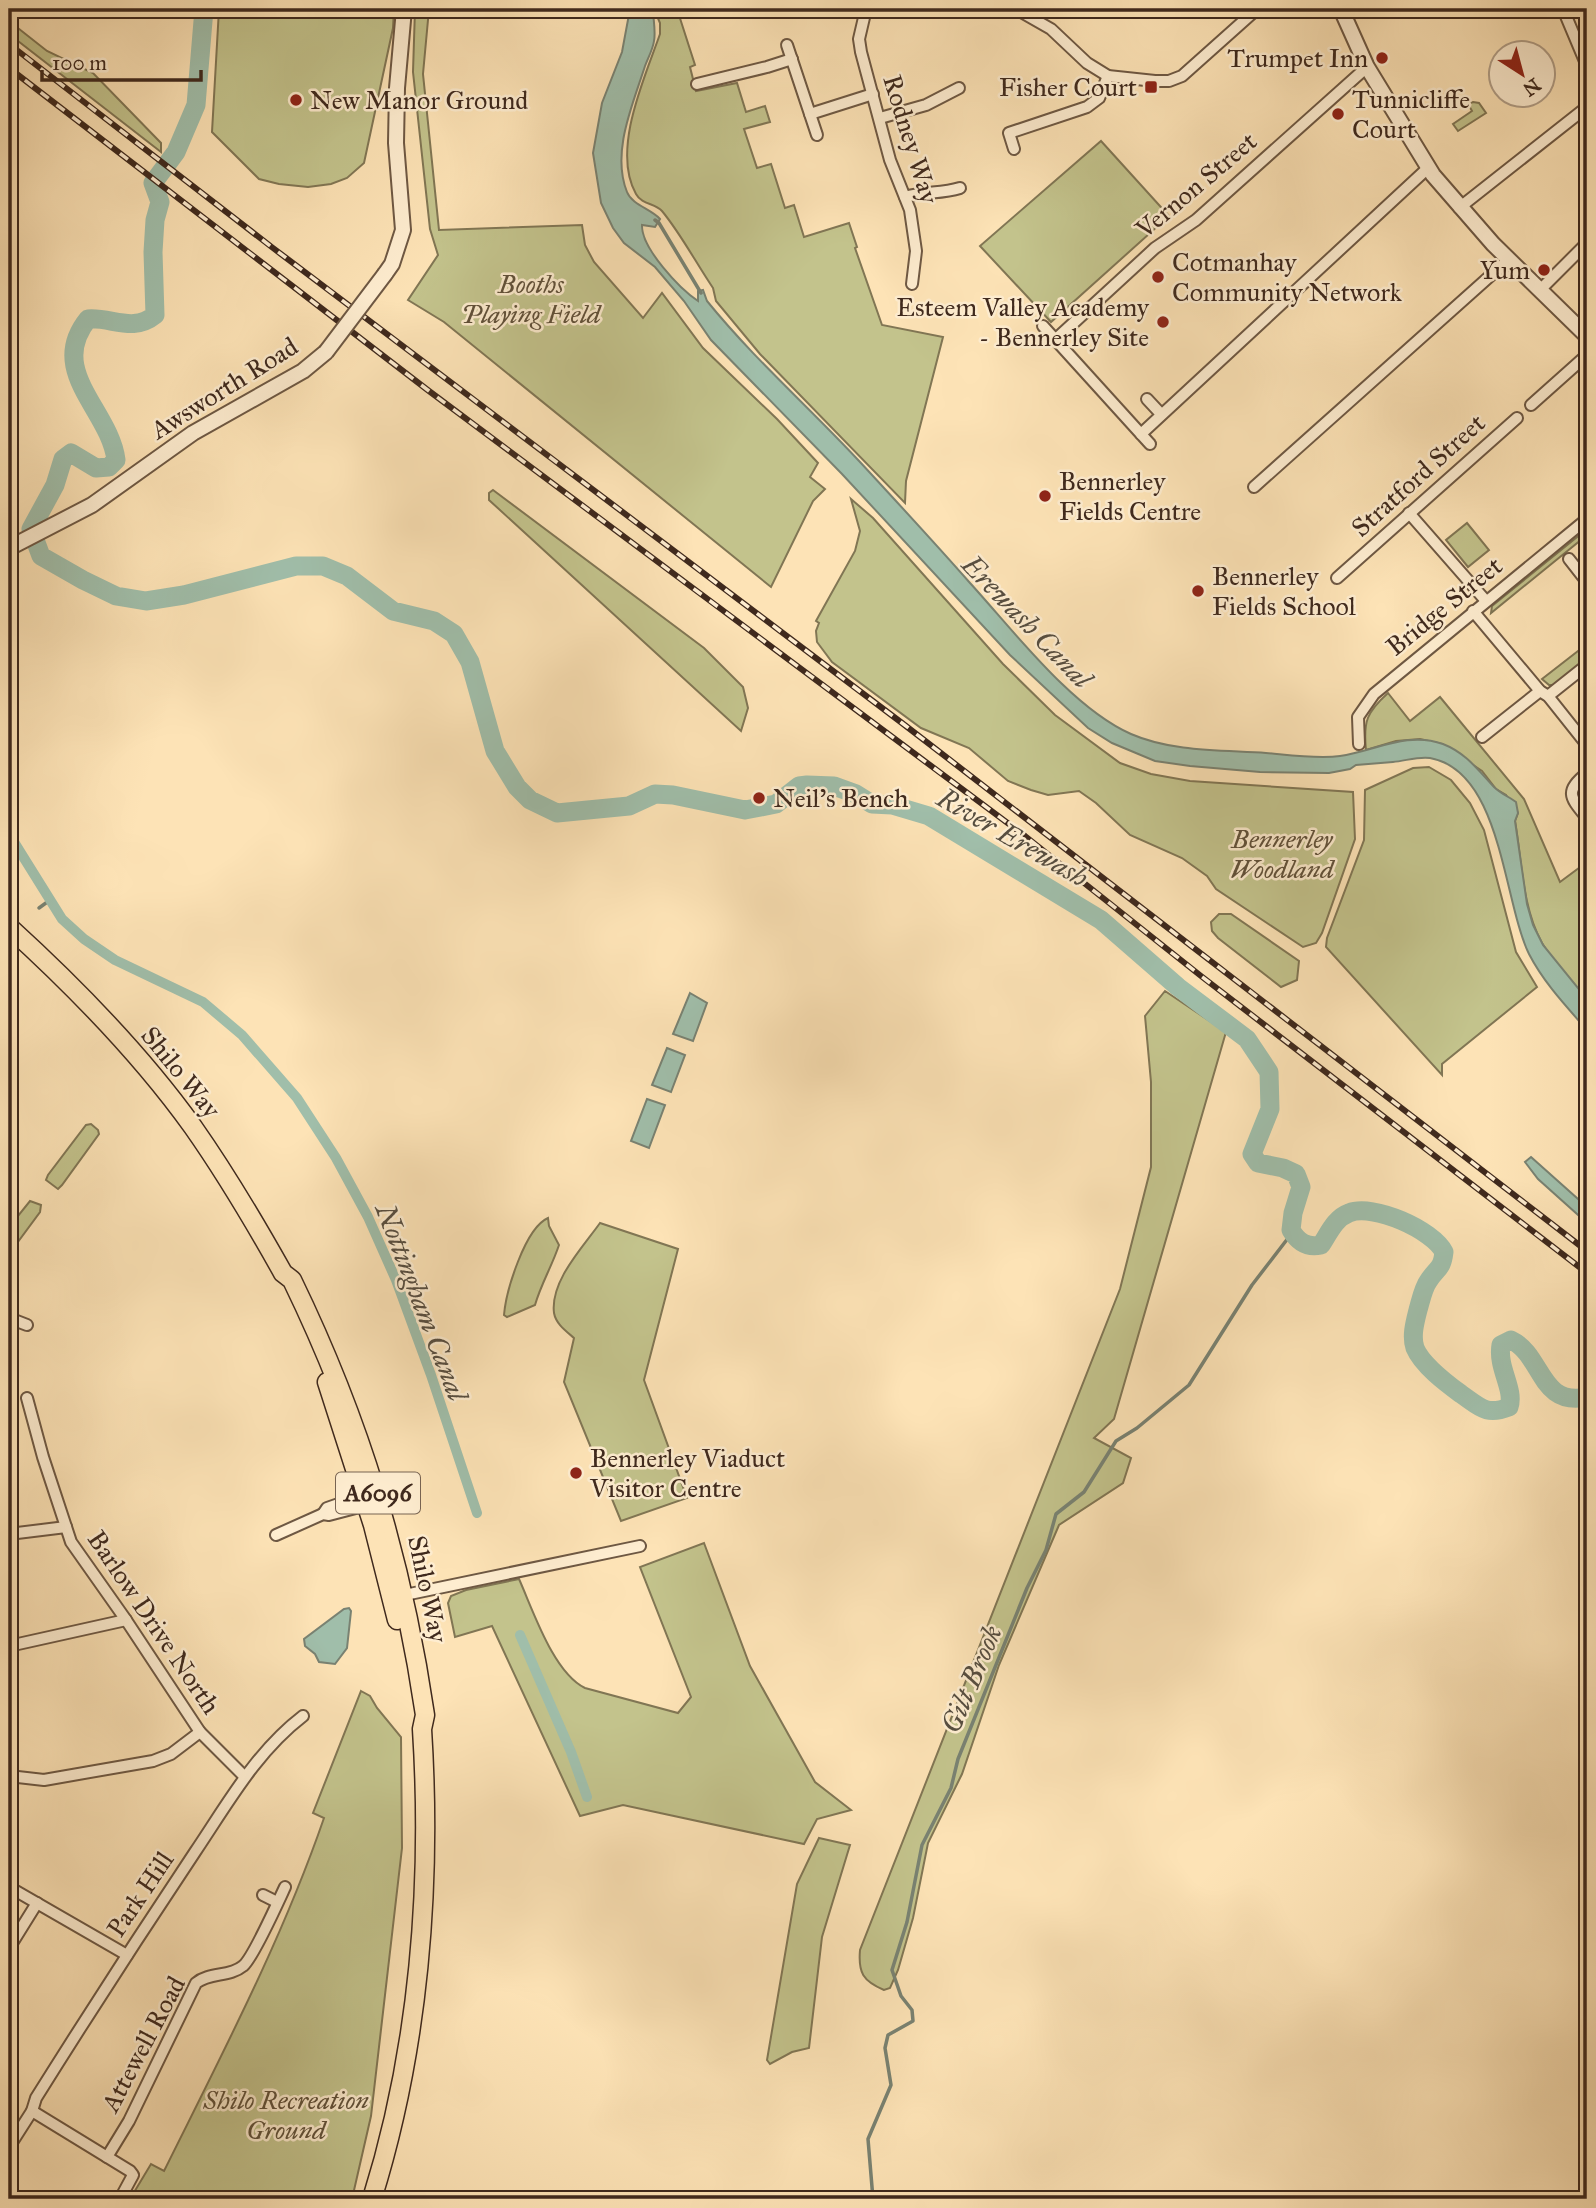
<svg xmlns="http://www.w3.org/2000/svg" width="1596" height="2208" viewBox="0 0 1596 2208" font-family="'IM FELL Great Primer',serif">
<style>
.green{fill:#c3c38c;stroke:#817654;stroke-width:2}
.water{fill:#a0beaa;stroke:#798272;stroke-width:2}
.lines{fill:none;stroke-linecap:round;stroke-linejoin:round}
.stream{stroke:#798272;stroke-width:3.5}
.canal{stroke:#a0beaa;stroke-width:10}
.river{stroke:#a0beaa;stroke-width:19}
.minor-casing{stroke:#6e5843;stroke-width:14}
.tertiary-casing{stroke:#6e5843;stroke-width:18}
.primary-casing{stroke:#3f291d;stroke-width:21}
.minor{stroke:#feedd0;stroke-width:10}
.tertiary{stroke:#feedd0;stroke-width:14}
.primary{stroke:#fde3b6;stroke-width:18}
.rail-casing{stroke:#3f291d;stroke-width:6}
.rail{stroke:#feedd0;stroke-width:3.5;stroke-dasharray:10;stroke-linecap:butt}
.tertiary-bridge-casing{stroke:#6e5843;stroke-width:18;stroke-linecap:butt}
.tertiary-bridge{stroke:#feedd0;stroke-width:14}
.poi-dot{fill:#8f2418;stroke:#feedd0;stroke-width:2.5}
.labels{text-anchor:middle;stroke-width:5;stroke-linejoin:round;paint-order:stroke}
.shield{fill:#feedd0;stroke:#786453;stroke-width:2}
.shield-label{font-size:24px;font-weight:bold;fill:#3f291d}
.poi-label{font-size:26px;fill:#3f291d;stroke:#feedd0;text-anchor:start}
.street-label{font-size:26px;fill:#3f291d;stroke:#feedd0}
.park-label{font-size:26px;font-style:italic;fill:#605039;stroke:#feedd0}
.water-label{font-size:28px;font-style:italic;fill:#574e40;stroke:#feedd0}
</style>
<rect width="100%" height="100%" fill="#fde3b6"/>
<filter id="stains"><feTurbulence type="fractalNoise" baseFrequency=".00286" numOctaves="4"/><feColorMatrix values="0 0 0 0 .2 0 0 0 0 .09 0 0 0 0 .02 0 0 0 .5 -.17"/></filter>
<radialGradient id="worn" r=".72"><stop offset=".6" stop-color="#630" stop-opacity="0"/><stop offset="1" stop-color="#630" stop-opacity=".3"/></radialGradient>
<g class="green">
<path d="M 219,9 L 394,9 L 393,28 L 364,163 L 347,178 L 331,184 L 308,187 L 279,184 L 259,179 L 212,132 Z"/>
<path d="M 415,9 L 429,9 L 423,74 L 439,230 L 582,225 L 585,245 L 594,262 L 643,318 L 662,293 L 703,348 L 777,419 L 818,463 L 810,477 L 825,489 L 813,501 L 771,587 L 444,322 L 408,300 L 438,255 L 430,229 L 413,72 Z"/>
<path d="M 654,9 L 677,9 L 695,65 L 690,67 L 696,91 L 737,83 L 746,112 L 765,106 L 770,122 L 744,129 L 757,168 L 771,164 L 785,208 L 794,205 L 804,237 L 849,223 L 857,247 L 855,248 L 882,325 L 943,337 L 906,481 L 905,503 L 760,354 L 716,301 L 713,288 C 696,263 681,234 662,211 C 655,203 642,205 636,194 C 611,150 645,77 660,34 L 660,23 Z"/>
<path d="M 9,21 L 47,51 L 93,73 L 161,143 L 161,152 L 9,34 Z"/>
<path d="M 1473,102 L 1479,103 L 1486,113 L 1458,131 L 1453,124 L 1472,111 L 1468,104 Z"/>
<path d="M 1101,141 L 1169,216 L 1051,322 L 980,246 Z"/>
<path d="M 493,490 L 704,648 L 743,687 L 748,708 L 741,731 L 489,500 L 489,493 Z"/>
<path d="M 851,499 L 873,518 L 1003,664 L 1055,715 L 1120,763 L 1151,774 L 1190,781 L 1353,792 L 1355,839 L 1322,933 L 1316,943 L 1303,947 L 1216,889 L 1207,876 L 1182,858 L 1130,835 L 1096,803 L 1079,791 L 1048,795 L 1031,790 L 1008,781 L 969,748 L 921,728 L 832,662 L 817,642 L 816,631 L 819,623 L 816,621 L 855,551 L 860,531 Z"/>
<path d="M 1467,523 L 1489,550 L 1468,567 L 1446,540 Z"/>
<path d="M 1587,529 L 1587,535 L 1491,613 L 1492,606 Z"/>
<path d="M 1587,644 L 1587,658 L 1554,685 L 1549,685 L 1542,679 Z"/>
<path d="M 1388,693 L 1410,721 L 1440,697 L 1524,799 L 1560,882 L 1587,862 L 1587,999 C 1572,981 1554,963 1542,943 C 1522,907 1522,861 1515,821 L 1518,813 L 1506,795 L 1496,789 L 1482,771 L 1442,744 L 1420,739 L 1396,741 L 1366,750 C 1363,721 1367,712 1388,693 Z"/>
<path d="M 1429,767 L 1451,780 L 1470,803 L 1484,830 L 1516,952 L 1537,987 L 1442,1064 L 1442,1075 L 1326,947 L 1327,938 L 1364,840 L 1365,790 L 1413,768 Z"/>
<path d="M 1219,914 L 1231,914 L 1299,961 L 1297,980 L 1281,987 L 1218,938 L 1212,931 L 1211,922 Z"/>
<path d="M 1165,991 L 1226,1032 L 1114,1419 L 1094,1438 L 1131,1458 L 1123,1483 L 1059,1525 L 999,1665 L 962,1774 L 928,1843 L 913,1918 L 898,1970 L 890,1988 L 884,1990 C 863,1981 858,1973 860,1950 L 1120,1289 L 1151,1167 L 1151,1082 L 1145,1016 Z"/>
<path d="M 91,1124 L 98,1130 L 99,1134 L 62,1185 L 58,1189 L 46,1180 L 48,1175 L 86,1125 Z"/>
<path d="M 30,1201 L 41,1205 L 40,1212 L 9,1254 L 9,1227 Z"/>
<path d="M 548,1218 L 549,1226 L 559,1245 C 552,1266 541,1284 535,1305 L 507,1317 L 504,1315 C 506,1291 525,1228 548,1218 Z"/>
<path d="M 600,1223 L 678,1249 L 644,1380 L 687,1498 L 621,1521 L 564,1382 L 574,1338 C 566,1331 556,1324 554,1313 C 550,1281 583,1247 600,1223 Z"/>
<path d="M 704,1543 L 750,1666 L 815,1782 L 851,1810 L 817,1819 L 804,1844 L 623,1805 L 580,1816 L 492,1626 L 455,1637 L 448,1603 L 451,1596 L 466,1590 L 519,1579 C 533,1610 553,1672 585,1688 L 678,1713 L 691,1697 L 640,1567 Z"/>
<path d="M 361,1691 L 370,1696 L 377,1708 L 401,1737 L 402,1848 L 371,2116 L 352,2199 L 189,2199 L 178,2192 L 174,2199 L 130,2199 L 151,2164 L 164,2171 C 221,2056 282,1940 324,1818 L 313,1813 Z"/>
<path d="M 819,1838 L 850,1845 L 822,1937 L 809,2048 L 792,2052 L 770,2064 L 767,2060 L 797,1884 Z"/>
</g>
<g class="water">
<path d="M 630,9 L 653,9 C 653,19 656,31 654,41 C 653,49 648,58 645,66 C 633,104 611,152 627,192 C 632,205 651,209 660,219 L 655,227 L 642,225 C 641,248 680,289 698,301 L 698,291 L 703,290 L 707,301 C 754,359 810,408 860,462 C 897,502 934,542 970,583 C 1013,630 1072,708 1131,734 C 1172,752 1222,750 1266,753 C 1289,755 1317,759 1340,756 C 1375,751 1407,731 1443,744 C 1466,753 1478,770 1494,787 C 1500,793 1509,797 1516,802 L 1518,813 L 1515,821 L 1527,904 L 1533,925 L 1543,945 L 1587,999 L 1587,1030 C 1566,1006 1544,983 1529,954 C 1503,901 1502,771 1430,758 C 1419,756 1405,761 1393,762 C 1381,763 1368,764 1356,765 L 1350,769 L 1329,773 L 1260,772 L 1190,766 L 1155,761 L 1112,743 L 1088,728 L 1010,655 L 842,474 L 711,340 L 684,301 L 655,267 L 624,243 L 613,228 L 601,203 L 593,153 L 602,103 L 622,52 Z"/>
<path d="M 690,993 L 707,1003 L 693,1041 L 673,1034 Z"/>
<path d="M 667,1048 L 685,1055 L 671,1092 L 652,1085 Z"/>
<path d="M 647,1099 L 665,1105 L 649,1148 L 631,1141 Z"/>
<path d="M 1531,1157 L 1587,1207 L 1587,1223 L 1538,1179 L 1525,1162 Z"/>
<path d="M 344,1609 L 349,1608 L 351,1611 L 347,1648 L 335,1664 L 319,1662 L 315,1654 L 305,1646 L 304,1639 Z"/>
</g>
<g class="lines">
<g class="stream">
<path d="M 655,220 L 659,223 L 701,293"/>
<path d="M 39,908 L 50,900"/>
<path d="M 873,2199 L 868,2139 L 891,2085 L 885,2048 L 888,2035 L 913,2021 L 912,2010 L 901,1996 L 892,1970 L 907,1922 L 922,1845 L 951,1788 L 958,1759 L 1027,1588 L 1046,1550 L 1056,1514 L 1084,1492 L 1116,1441 L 1137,1428 L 1189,1385 L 1252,1285 L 1292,1233"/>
</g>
<g class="canal">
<path d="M 9,834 L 62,919 L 84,939 L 115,960 L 203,1002 L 242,1035 L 297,1098 L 336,1158 L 368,1217 L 396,1280 L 431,1375 L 477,1513"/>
<path d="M 520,1635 L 571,1752 L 587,1797"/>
</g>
<path class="river" d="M 204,9 L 196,105 L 176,152 L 153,183 L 160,202 L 155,220 L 153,252 L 155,315 C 133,333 112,317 88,319 C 46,371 110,410 116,460 L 109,467 L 96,468 L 71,453 L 63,459 L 55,485 L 31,529 L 41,556 L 83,580 L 116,596 L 146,601 L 184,595 L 296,566 L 323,566 L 347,576 L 393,611 L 434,621 L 454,634 L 470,662 L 495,751 L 517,787 L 530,800 L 557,813 L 629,806 L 655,794 L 673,795 L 745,810 L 776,804 L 799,786 L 807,785 L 834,786 L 856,794 L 872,804 L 892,805 L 929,816 L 1101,920 L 1178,987 L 1247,1039 L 1269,1072 L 1270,1109 L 1252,1154 L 1258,1163 L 1283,1168 L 1296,1174 L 1301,1187 L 1293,1213 L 1291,1230 C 1298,1242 1307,1248 1321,1245 C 1329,1233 1335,1218 1349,1213 C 1373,1203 1433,1230 1444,1252 C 1442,1269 1438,1267 1429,1280 C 1423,1288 1421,1300 1418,1310 C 1415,1322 1411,1336 1415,1348 C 1422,1365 1446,1383 1461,1394 C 1480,1407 1486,1416 1509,1407 C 1515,1389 1497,1368 1501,1345 L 1511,1340 C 1543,1355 1539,1407 1587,1397"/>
<defs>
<g id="minor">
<path d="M 866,9 L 859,39 L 861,52 L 890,160 L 910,210 L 916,251 L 912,284"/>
<path d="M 1016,9 L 1051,29 L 1087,63 L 1108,76 L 1155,81 L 1169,81 L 1182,76 L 1257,9"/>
<path d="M 1563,9 L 1587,66"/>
<path d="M 787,45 L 817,135"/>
<path d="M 697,84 L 767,67 L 792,59"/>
<path d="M 810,114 L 873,94"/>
<path d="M 880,118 L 926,105 L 959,88"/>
<path d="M 1014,149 L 1009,133 L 1087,107 L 1099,98 L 1108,76"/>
<path d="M 905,197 C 924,191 941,194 960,188"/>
<path d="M 1459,208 L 1587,107"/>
<path d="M 1539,291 L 1587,243"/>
<path d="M 1043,326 L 1150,444"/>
<path d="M 1055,340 L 1155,248 L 1196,220 L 1367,67"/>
<path d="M 1147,399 L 1161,414"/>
<path d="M 1531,405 L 1587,355"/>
<path d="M 1141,434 L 1428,168"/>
<path d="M 1254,487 L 1508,260"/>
<path d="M 1409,513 L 1486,601"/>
<path d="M 1569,559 L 1587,582"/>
<path d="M 1337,578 L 1517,418"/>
<path d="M 1473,611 L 1540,691 L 1548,696 L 1587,745"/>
<path d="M 1548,696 L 1587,665"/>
<path d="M 1482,737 L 1540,691"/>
<path d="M 1359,744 L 1358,717 L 1374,694 L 1587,519"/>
<path d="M 1587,773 C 1564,792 1570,797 1587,818"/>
<path d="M 9,1318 L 27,1325"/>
<path d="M 27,1398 L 43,1457 L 71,1542 L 126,1620 L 200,1732 L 244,1776"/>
<path d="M 323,1514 L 327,1508 L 367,1494"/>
<path d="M 9,1534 L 66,1527"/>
<path d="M 276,1535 L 323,1514 L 329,1515 L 371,1504"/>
<path d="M 400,1596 L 640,1546"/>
<path d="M 9,1646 L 126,1620"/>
<path d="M 9,1776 L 44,1780 L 153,1761 L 171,1754 L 200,1732"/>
<path d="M 9,1887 L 127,1955"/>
<path d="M 263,1895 L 277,1902"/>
<path d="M 9,1948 L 37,1903"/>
<path d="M 32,2111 L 130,2171 L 133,2175 L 120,2199"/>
<path d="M 9,2147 L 32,2111 L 36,2098 C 88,2015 141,1933 195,1852 C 228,1803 256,1752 303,1716"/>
<path d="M 107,2157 L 129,2121 L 196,1983 C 209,1972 230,1977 243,1966 C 253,1958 278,1902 285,1887"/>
</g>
<g id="tertiary">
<path d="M 1341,9 L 1367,67 L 1433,175 L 1493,244 L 1587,336"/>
<path d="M 385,274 L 392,264 L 403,230 L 396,143 L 397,88 L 404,9"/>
<path d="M 9,548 L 92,505 L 193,433 L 303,371 L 326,352"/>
</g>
<g id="primary">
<path d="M 9,927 C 76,988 140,1053 193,1127 C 226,1174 255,1223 283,1273 L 292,1280 C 361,1422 402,1559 425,1715 L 422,1729 C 432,1886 419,2049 372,2199"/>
<path d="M 327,1382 L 373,1525 L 397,1620"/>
</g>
</defs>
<use href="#minor" class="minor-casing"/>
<use href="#tertiary" class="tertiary-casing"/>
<use href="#primary" class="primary-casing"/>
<use href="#minor" class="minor"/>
<use href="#tertiary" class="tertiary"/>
<use href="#primary" class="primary"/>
<defs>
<g id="rail">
<path d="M 9,44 L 273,248 L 902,723 L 1587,1251"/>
<path d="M 9,68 L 429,391 L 1025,836 L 1201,976 L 1587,1273"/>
</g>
</defs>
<use href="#rail" class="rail-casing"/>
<use href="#rail" class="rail"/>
<defs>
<path id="tertiary-bridge" d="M 326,352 L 385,274"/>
</defs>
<use href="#tertiary-bridge" class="tertiary-bridge-casing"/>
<use href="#tertiary-bridge" class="tertiary-bridge"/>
</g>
<g class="poi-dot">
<circle cx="1382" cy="58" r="7"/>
<rect x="1144" y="80" width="14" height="14" rx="3.5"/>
<circle cx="296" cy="100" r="7"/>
<circle cx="1338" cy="114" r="7"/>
<circle cx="1544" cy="270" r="7"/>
<circle cx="1158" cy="277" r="7"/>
<circle cx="1163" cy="322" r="7"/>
<circle cx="1045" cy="496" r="7"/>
<circle cx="1198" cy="591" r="7"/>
<circle cx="759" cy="798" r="7"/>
<circle cx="576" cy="1473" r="7"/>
</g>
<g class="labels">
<rect class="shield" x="336" y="1472.5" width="84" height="41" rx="5"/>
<g class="shield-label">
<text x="378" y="1501">A6096</text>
</g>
<g class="poi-label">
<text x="1368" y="67" text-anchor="end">Trumpet Inn</text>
<text x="1137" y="96" text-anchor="end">Fisher Court</text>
<text x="1352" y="108">Tunnicliffe<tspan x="1352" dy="30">Court</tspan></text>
<text x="310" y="109">New Manor Ground</text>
<text x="1172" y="271">Cotmanhay<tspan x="1172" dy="30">Community Network</tspan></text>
<text x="1530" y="279" text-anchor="end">Yum</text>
<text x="1149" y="316" text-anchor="end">Esteem Valley Academy<tspan x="1149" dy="30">- Bennerley Site</tspan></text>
<text x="1059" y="490">Bennerley<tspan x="1059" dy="30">Fields Centre</tspan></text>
<text x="1212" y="585">Bennerley<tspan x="1212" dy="30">Fields School</tspan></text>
<text x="773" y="807">Neil's Bench</text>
<text x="590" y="1467">Bennerley Viaduct<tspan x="590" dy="30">Visitor Centre</tspan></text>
</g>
<g class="street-label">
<text transform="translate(911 139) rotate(73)" y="9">Rodney Way</text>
<text transform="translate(1196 185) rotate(-40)" y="9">Vernon Street</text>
<text transform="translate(224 388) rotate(-32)" y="9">Awsworth Road</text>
<text transform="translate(1418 475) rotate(-42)" y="9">Stratford Street</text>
<text transform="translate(1444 606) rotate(-39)" y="9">Bridge Street</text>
<text transform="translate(181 1072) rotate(51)" y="9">Shilo Way</text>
<text transform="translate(428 1589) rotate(78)" y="9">Shilo Way</text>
<text transform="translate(154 1622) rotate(56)" y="9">Barlow Drive North</text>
<text transform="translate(140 1894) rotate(-56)" y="9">Park Hill</text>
<text transform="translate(143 2044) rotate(-62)" y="9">Attewell Road</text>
</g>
<g class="park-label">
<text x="531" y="293">Booths<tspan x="531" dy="30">Playing Field</tspan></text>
<text x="1282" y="848">Bennerley<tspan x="1282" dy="30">Woodland</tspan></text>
<text x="286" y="2109">Shilo Recreation<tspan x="286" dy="30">Ground</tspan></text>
</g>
<g class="water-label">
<text transform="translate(1027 621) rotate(46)" y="10">Erewash Canal</text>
<text transform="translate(1013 837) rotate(30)" y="10">River Erewash</text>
<text transform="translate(422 1302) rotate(69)" y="10">Nottingham Canal</text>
<text transform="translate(971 1679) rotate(-67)" y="10">Gilt Brook</text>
</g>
</g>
<rect width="1596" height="2208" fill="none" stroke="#fde3b6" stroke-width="35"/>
<rect x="10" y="10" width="1575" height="2187" fill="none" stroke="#3f291d" stroke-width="3.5"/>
<rect x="18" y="18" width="1561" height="2173" fill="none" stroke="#3f291d" stroke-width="2"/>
<g transform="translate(1522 74) rotate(144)"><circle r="33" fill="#feedd0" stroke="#b29f88" stroke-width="2"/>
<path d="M0-5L12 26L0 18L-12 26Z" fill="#8f2418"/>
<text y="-10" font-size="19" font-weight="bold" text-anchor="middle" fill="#3f291d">N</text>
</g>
<path d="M42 70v10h159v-10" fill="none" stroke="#3f291d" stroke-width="3.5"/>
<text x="52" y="70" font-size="21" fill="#3f291d" stroke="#feedd0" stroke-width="5" paint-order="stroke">100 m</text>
<rect width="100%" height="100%" filter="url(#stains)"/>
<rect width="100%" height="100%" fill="url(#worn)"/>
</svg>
